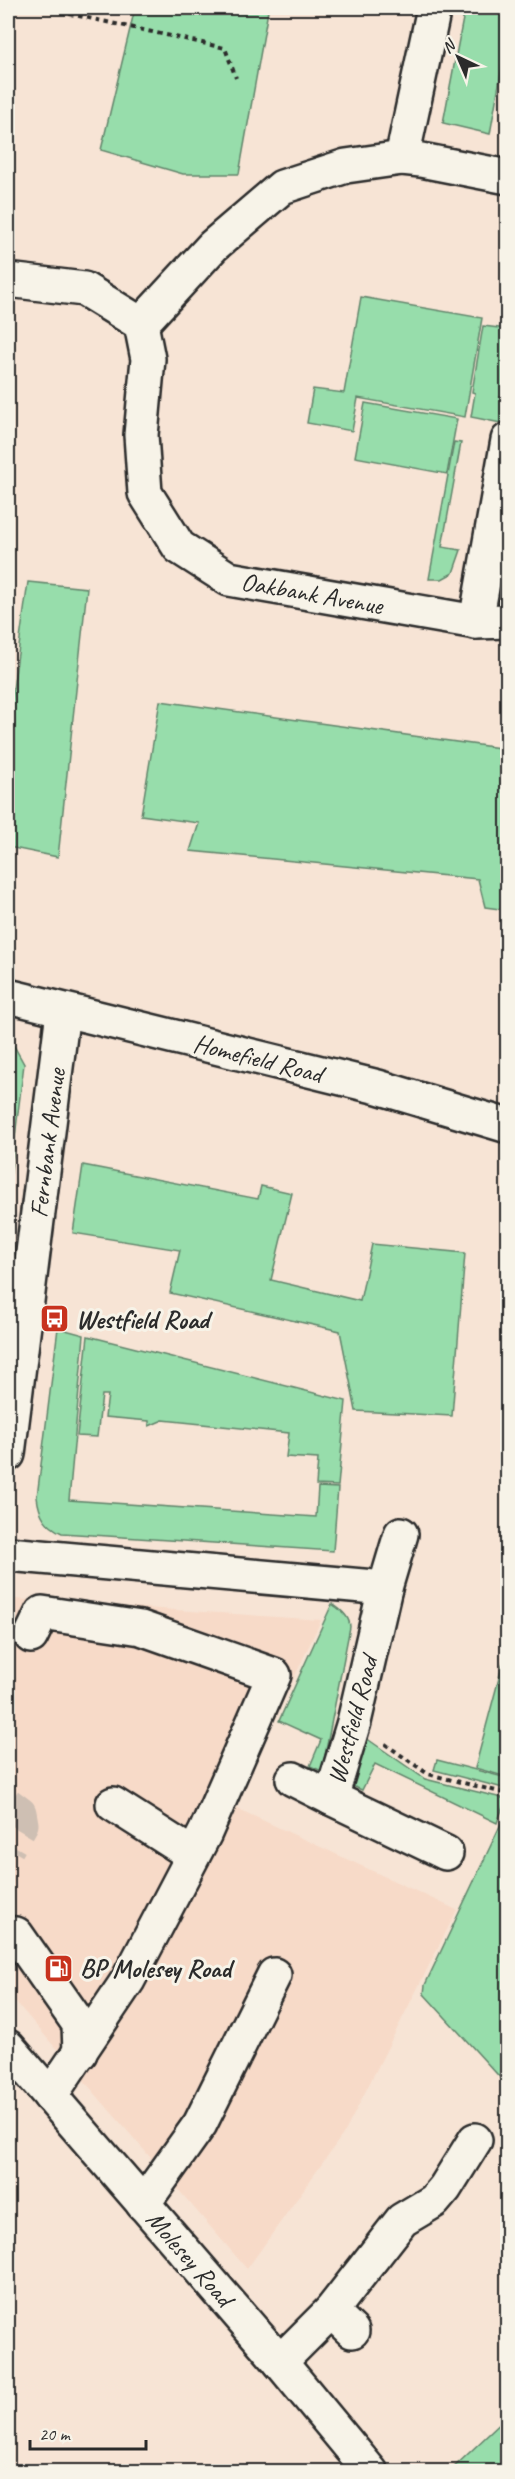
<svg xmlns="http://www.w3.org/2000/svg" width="515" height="2479" viewBox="0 0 515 2479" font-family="Caveat,sans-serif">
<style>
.built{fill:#f7dac8}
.green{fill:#97ddab;stroke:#61846b;stroke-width:1.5}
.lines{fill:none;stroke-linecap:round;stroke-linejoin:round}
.minor-tunnel{stroke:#cebfb3;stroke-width:33;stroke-dasharray:33 16;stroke-linecap:butt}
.minor-casing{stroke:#2b2b2b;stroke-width:38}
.path{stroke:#2b2b2b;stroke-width:4;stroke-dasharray:4.5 4.5;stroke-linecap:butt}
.minor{stroke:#f7f3e8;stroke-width:33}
.labels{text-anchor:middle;stroke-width:6;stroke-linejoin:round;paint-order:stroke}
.street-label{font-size:26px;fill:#2b2b2b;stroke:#f7f3e8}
.poi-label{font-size:26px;font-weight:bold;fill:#2b2b2b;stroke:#f7f3e8;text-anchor:start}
</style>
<rect width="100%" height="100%" fill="#f7e4d5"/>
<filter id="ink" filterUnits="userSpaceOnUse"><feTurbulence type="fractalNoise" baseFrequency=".0167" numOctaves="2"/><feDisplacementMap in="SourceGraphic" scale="12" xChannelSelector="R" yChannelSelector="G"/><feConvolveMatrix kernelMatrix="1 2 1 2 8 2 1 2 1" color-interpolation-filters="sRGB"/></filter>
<g filter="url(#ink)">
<path class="built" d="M 15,1599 L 321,1620 L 234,1807 L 457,1910 L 346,2130 L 247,2269 L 8,1993 L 8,1617 Z"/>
<g class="green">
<path d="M 135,8 L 252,8 L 268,11 L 239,174 L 183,174 L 101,150 Z"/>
<path d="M 465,8 L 507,8 L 507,40 L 490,134 L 443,123 Z"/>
<path d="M 361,297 L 482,318 L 465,417 L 358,398 L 352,431 L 307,423 L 313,389 L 344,393 Z"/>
<path d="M 483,326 L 507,329 L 507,398 L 499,397 L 507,399 L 506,424 L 471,417 L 475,393 L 472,392 Z"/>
<path d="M 365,403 L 457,419 L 447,474 L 355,457 Z"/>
<path d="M 454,442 L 461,443 L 442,547 L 461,550 L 453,573 L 442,579 L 429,579 Z"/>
<path d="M 28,582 L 87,588 L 58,857 L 8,847 L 8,725 Z"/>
<path d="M 160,701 L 507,749 L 507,910 L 485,907 L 478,879 L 190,851 L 199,823 L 141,815 Z"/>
<path d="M 8,1035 L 24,1064 L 8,1194 Z"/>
<path d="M 83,1165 L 258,1199 L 261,1186 L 292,1193 L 271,1280 L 360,1301 L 372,1244 L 465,1253 L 452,1416 L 356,1411 L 340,1331 L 170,1293 L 180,1250 L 73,1233 Z"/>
<path d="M 58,1328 L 84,1335 L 69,1500 L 316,1517 L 318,1487 L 338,1488 L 333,1551 L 62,1533 C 46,1526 39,1515 37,1497 Z"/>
<path d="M 88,1336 L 346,1401 L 338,1486 L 316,1485 L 318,1459 L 286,1457 L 289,1433 L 163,1420 L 149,1426 L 149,1421 L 105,1417 L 108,1395 L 102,1395 L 97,1437 L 77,1436 Z"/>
<path d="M 332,1604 C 340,1609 350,1617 350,1627 L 322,1771 L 310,1766 L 321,1740 L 279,1721 Z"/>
<path d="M 507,1648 L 508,1777 L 507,1777 L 475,1768 Z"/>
<path d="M 366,1738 L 425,1779 L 506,1799 L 497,1823 L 375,1764 L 362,1790 L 352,1786 Z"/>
<path d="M 437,1760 L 507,1778 L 507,1789 L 434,1770 Z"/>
<path d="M 507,1811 L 507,2085 L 424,1994 L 425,1985 Z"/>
<path d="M 507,2417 L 507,2471 L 450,2471 Z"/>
</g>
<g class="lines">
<path class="minor-tunnel" d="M 8,1804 L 20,1813 L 22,1824 L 8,1848"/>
<defs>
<g id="minor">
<path d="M 402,158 L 434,8"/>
<path d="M 8,280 L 84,289 L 141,324 L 148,359 L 141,435 L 145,493 L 179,547 L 229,579 L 476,622 L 508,621"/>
<path d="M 141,324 L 213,246 L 282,187 L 346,166 L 402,158 L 421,160 L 508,177"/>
<path d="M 476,622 L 508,440"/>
<path d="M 8,996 L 378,1087 L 508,1126"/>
<path d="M 8,1454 L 63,1011"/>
<path d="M 8,1554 L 385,1588 L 401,1534"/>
<path d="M 385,1588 L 354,1722 L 331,1798 L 446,1853"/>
<path d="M 31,1636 L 42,1613 L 141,1628 L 274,1675 L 205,1833 L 128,1980 L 50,2096"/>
<path d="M 293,1779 L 331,1798"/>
<path d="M 113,1804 L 193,1855"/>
<path d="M 8,1933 L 16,1934 L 79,2024 L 80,2053"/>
<path d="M 8,2047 L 280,2362 L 371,2472"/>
<path d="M 143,2204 L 200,2124 L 274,1975"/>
<path d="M 331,2311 L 352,2331"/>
<path d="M 280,2362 L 331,2311 L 402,2220 L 434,2201 L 445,2188 L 475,2140"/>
</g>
</defs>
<use href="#minor" class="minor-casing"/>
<g class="path">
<path d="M 43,8 L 225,48 L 236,78"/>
<path d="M 385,1744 L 428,1774 L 508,1794"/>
</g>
<use href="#minor" class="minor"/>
</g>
</g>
<defs>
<symbol id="bus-square" viewBox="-11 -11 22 22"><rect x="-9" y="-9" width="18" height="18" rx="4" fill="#c8321e" stroke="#f7f3e8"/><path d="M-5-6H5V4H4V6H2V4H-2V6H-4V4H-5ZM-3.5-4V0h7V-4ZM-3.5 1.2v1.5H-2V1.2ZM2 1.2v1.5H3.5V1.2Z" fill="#fff"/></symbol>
<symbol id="fuel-square" viewBox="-11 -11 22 22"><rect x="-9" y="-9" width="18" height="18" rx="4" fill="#c8321e" stroke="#f7f3e8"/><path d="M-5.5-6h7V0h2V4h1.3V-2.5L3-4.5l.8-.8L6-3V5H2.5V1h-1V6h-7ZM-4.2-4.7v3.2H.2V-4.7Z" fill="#fff"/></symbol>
</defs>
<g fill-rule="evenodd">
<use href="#bus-square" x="38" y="1302" width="33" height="33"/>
<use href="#fuel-square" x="42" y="1952" width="33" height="33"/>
</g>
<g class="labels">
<g class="street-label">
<text transform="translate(312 593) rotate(10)" y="9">Oakbank Avenue</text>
<text transform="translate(258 1058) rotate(14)" y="9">Homefield Road</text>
<text transform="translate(47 1143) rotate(-83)" y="9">Fernbank Avenue</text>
<text transform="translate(352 1720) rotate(-75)" y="9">Westfield Road</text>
<text transform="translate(190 2258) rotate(49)" y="9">Molesey Road</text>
</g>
<g class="poi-label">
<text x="76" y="1328">Westfield Road</text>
<text x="80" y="1977">BP Molesey Road</text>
</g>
</g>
<rect width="515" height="2479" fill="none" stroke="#f7f3e8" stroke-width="30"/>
<rect x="15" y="15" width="485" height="2449" fill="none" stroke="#2b2b2b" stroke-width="2" filter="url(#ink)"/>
<g transform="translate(458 57) rotate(316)" stroke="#f7f3e8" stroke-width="4.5" paint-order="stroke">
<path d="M0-4.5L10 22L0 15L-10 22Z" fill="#2b2b2b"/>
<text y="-9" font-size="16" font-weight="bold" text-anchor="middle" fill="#2b2b2b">N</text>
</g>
<path d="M30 2440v9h116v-9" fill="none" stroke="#2b2b2b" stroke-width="3"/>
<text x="39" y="2440" font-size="18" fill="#2b2b2b" stroke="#f7f3e8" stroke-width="4.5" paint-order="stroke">20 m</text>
</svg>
